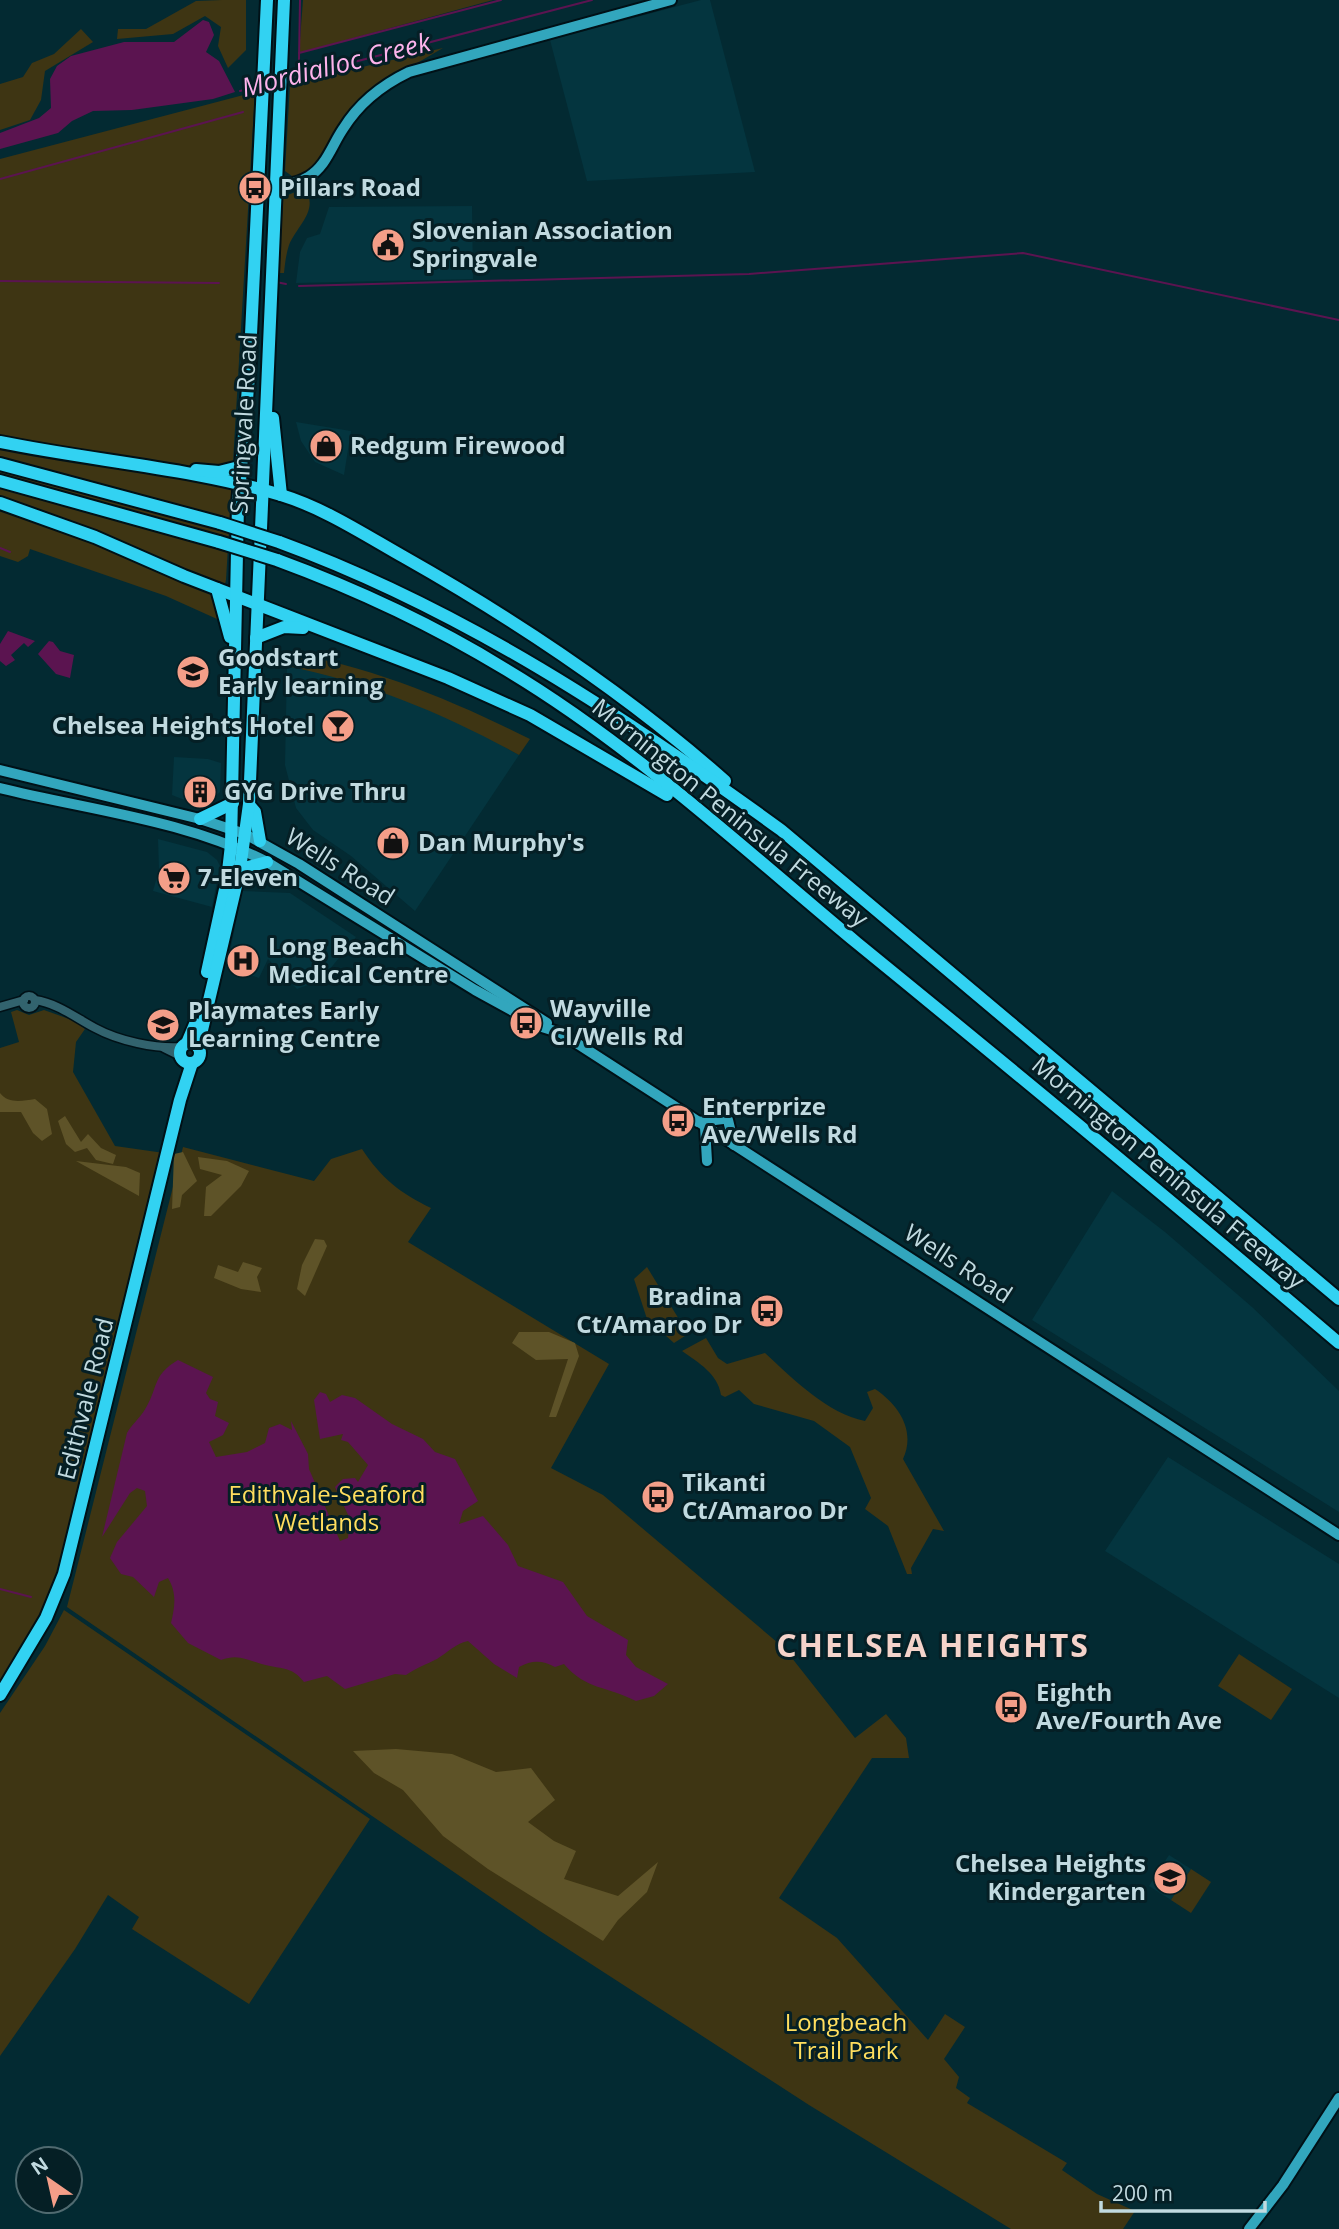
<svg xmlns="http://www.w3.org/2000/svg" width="1339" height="2229" viewBox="0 0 1339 2229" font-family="'Open Sans',sans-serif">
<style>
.built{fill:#04353f}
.green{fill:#3e3513}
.forest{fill:#5e5328}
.water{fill:#5b1450}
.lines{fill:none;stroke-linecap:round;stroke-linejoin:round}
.stream{stroke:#5b1450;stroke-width:2}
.minor-casing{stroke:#001117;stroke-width:11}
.major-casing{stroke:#001117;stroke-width:14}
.highway-casing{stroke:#001117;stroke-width:16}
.minor{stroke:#32636e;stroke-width:8}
.major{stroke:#32a6bd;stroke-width:10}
.highway{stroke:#32d2f2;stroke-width:12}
.highway-bridge-casing{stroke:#001117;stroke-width:16;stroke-linecap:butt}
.highway-bridge{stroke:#32d2f2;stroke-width:12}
.labels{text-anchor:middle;stroke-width:6;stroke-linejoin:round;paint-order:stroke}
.poi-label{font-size:24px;font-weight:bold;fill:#c1dae0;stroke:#051f25;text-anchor:start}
.street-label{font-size:24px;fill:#c1dae0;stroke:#051f25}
.park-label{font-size:24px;fill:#ffde5e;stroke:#051f25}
.water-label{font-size:26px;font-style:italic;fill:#fdb3ec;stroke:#051f25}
.district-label{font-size:32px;font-weight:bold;letter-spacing:2px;fill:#f5d3ca;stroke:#051f25}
</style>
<rect width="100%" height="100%" fill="#032a32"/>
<g class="built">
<path d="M 701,0 L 710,0 L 755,172 L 587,181 L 550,40 Z"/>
<path d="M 472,206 L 473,279 L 296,283 L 300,252 L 307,238 L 320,234 L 329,207 Z"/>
<path d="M 296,422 L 351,431 L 344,475 L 315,462 L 301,441 Z"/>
<path d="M 287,666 L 337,676 L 391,694 L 455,719 L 519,755 L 415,911 L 351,856 L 313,830 L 296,808 L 285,765 Z"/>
<path d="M 174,757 L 208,759 L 221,763 L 220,792 L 214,797 L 187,801 L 172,795 Z"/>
<path d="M 158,839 L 207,852 L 217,860 L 220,866 L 212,907 L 153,891 L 159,870 Z"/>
<path d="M 242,891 L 290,893 L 356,937 L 321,980 L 297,989 L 268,959 L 259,978 L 227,967 Z"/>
<path d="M 1112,1191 L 1165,1232 L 1252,1307 L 1339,1391 L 1339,1512 L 1032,1320 Z"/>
<path d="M 1168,1457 L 1339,1564 L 1339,1698 L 1105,1551 Z"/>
<path d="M 1169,1855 L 1191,1869 L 1171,1900 L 1149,1886 Z"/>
</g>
<g class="green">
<path d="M 222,0 L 246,0 L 246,50 L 228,68 L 218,46 L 221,27 L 205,16 L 173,34 L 117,39 L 118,29 L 146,29 L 196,1 Z"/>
<path d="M 303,0 L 493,0 L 299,53 Z"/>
<path d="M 81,29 L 93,42 L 45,71 L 41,100 L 30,120 L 0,130 L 0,84 L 23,77 L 32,63 L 54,54 Z"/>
<path d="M 443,48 L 374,88 L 355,104 L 318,165 L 296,179 L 285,171 L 290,84 Z"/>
<path d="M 255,92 L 226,580 L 217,619 L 166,596 L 30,549 L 28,556 L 18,562 L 0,556 L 0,159 Z"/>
<path d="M 305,188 C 319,211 298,224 289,245 C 286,254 285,264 284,273 L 279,273 L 283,197 Z"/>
<path d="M 287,653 C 369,665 456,702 530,739 L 519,755 C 445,714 370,683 287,666 Z"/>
<path d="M 17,1010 L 29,1015 L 44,1010 L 72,1020 L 85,1029 L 76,1042 L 73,1072 L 115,1146 L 164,1153 L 56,1578 L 33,1633 L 0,1683 L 0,1048 L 19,1042 L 11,1012 Z"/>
<path d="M 183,1147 L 314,1181 L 331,1159 L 362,1149 C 381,1178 400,1193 431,1208 L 408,1242 L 609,1364 L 551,1468 L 603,1495 L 784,1648 L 855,1738 L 886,1714 L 906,1738 L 909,1758 L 872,1758 L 779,1898 L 837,1938 L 928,2040 L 945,2014 L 965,2027 L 944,2059 L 959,2077 L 956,2088 L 970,2098 L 967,2103 L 1067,2163 L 1062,2170 L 1097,2194 L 1135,2211 L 1123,2229 L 1011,2229 L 809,2105 L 540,1931 L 67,1607 Z"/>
<path d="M 647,1267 L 688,1334 L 674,1343 L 647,1319 L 634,1279 Z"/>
<path d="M 706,1338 L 718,1358 L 727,1364 L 765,1353 C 792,1378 828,1414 865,1421 L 873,1408 L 867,1392 L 875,1389 C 899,1405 916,1431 903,1459 L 944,1531 L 933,1529 L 911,1568 L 912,1574 L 907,1574 L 888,1526 L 865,1509 L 871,1498 L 850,1447 L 814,1421 L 754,1404 L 739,1390 L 725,1397 L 721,1395 C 718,1374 699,1363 682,1351 Z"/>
<path d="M 64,1610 L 370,1819 L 249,2004 L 132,1929 L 139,1917 L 108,1895 L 75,1949 L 0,2056 L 0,1713 L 45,1646 Z"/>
<path d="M 1239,1654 L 1292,1689 L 1271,1720 L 1218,1686 Z"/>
<path d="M 1191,1869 L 1211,1882 L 1191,1913 L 1171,1900 Z"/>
</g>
<g class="forest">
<path d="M 0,1093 C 8,1104 22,1101 35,1099 L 47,1109 L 52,1134 L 42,1141 L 33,1133 L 21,1112 L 0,1112 Z"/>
<path d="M 65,1116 L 81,1142 L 88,1134 L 101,1148 L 116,1155 L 113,1164 L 96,1160 L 87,1148 L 75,1152 L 66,1144 L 58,1121 Z"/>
<path d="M 183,1152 L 197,1181 L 182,1195 L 180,1207 L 172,1209 L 174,1154 Z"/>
<path d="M 198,1157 L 227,1161 L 249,1171 L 241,1186 L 211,1216 L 204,1216 L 206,1187 L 222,1175 L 200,1169 Z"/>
<path d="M 76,1161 L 126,1167 L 140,1173 L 139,1196 Z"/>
<path d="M 315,1239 L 324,1240 L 327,1246 L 305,1296 L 297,1289 L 302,1265 Z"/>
<path d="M 243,1262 L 262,1268 L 257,1277 L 261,1292 L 241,1289 L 214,1278 L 218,1265 L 238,1272 Z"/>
<path d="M 519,1332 L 549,1332 L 575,1343 L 579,1356 L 556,1417 L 549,1417 L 568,1359 L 536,1360 L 512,1343 Z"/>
<path d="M 396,1749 L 452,1754 L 496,1772 L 531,1768 L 555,1800 L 528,1822 L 554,1841 L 576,1851 L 564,1879 L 618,1896 L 658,1862 L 647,1892 L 618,1920 L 603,1941 L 488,1869 L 443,1836 L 403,1790 L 374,1773 L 353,1751 Z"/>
</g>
<g class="water">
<path d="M 203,20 L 209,22 L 214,35 L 206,52 L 219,61 L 235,92 L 213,99 L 132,110 L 93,111 L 72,121 L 58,133 L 0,149 L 0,133 L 39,118 L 51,108 L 50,79 L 57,66 L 71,56 L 124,42 L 174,42 Z"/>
<path d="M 8,631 L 35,641 L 28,647 L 24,643 L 11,655 L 15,660 L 6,666 L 0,661 L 0,644 Z"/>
<path d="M 49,641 L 53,642 L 60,651 L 74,655 L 70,678 L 56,674 L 38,654 Z"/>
<path d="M 178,1360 L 213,1377 L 206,1393 L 210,1399 L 218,1402 L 215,1416 L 229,1423 L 223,1435 L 209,1442 L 216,1457 L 247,1452 L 265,1443 L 269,1428 L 280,1424 L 292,1430 L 291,1421 L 308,1454 L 309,1469 L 340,1541 L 348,1538 L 350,1519 L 335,1487 L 343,1479 L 355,1478 L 358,1482 L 368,1465 L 348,1442 L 341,1440 L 343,1434 L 320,1439 L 314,1400 L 320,1392 L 326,1394 L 330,1402 L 342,1395 L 355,1398 L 392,1424 L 423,1439 L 435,1452 L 455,1459 L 478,1501 L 463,1511 L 459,1524 L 483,1516 L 508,1545 L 518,1566 L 563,1582 L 587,1616 L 628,1640 L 626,1655 L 636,1667 L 668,1684 L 654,1696 L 636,1701 C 607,1686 586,1690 564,1664 L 555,1667 C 542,1660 532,1660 519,1667 L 517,1678 L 494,1664 L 468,1641 C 455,1644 448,1652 437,1659 C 425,1665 418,1667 406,1675 L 395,1674 L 345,1689 L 327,1676 L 304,1682 C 293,1668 285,1669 270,1666 C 251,1663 241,1652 221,1660 L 188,1643 L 171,1623 C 175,1606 177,1593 168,1578 L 159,1582 L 154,1597 L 133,1577 L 121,1574 L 110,1558 L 117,1542 L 147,1506 L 145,1491 L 137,1488 L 130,1493 L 102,1537 L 127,1433 C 132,1424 139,1419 144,1411 C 159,1388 151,1376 178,1360 Z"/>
</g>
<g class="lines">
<g class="stream">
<path d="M 299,53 L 501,0"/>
<path d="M 299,59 L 300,0"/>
<path d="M 293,77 L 298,65"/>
<path d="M 285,80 L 592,0"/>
<path d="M 240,91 L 259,86"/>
<path d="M 0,179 L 243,112"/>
<path d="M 0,281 L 219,283"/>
<path d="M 276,282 L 286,284"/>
<path d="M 299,286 L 749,274 L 1023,253 L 1339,320"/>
<path d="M 0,548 L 10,552"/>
<path d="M 0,1589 L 31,1597"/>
</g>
<defs>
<g id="minor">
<circle cx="29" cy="1002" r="6"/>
<path d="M 35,1000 C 57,1003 76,1018 95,1028 C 119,1041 156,1049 182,1047"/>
<path d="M 0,1007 L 24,1000"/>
<path d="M 164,1048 L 180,1056"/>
</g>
<g id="major">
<path d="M 259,185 C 276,185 293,186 308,177 C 326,167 332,145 343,129 C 359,103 382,85 409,72 L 671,0"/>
<path d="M 0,770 L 200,819 L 245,834 L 299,864 L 547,1023"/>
<path d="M 0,788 C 89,810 186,820 267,862 L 475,990 L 542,1027 L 561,1033 L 1339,1535"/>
<path d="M 728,1120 L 734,1145"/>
<path d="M 698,1122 L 723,1119"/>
<path d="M 705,1127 L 707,1161"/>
<path d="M 1249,2229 L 1283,2185 L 1339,2098"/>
</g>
<g id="highway">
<path d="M 273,418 L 281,495"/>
<path d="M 0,442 C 93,461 191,468 281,495 C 324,508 365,535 404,557 C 519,622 626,693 725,781"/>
<path d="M 0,464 L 220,523"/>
<path d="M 196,470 L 219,472 L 239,467"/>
<path d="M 0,481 L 219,542"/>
<path d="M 0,503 L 95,537 L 184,576 L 448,678 L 530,715 L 667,795"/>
<path d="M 279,542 C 462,609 624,716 781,830 L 1339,1299"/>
<path d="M 277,560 C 356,589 433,625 505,669 C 631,744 745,850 857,943 C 1019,1075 1180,1208 1339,1343"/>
<path d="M 217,589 L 230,637"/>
<path d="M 256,638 L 284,627 L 303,628"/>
<path d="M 249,805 L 255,812 L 260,841"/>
<path d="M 200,819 L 233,803"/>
<path d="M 240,869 L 267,862"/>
<path d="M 207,972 L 227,880 L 231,845 L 238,504 L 249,376 L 267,0"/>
<circle cx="190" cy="1053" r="10"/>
<path d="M 187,1043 L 195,1024"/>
<path d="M 198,1047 L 240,869 L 249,804 L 284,0"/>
<path d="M 0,1695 L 46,1618 L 64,1574 L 180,1100 L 192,1063"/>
</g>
</defs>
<use href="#minor" class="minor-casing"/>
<use href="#major" class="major-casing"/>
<use href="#highway" class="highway-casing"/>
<use href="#minor" class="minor"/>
<use href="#major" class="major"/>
<use href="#highway" class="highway"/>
<defs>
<g id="highway-bridge">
<path d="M 220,523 L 279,542"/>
<path d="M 219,542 L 277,560"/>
</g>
</defs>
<use href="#highway-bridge" class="highway-bridge-casing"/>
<use href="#highway-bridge" class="highway-bridge"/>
</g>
<defs>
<symbol id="bus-disc" viewBox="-11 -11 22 22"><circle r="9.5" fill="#f49e88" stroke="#051f25"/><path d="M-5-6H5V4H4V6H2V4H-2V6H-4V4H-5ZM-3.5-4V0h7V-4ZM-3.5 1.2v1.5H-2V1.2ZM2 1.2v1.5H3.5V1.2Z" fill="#111"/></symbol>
<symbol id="civic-disc" viewBox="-11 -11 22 22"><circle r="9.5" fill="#f49e88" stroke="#051f25"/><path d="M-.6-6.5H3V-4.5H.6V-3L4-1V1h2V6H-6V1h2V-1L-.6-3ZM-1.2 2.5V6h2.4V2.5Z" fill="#111"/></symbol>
<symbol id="shop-disc" viewBox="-11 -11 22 22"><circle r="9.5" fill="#f49e88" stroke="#051f25"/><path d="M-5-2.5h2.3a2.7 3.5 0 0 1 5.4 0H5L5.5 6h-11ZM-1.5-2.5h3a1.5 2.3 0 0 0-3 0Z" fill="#111"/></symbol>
<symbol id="school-disc" viewBox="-11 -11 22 22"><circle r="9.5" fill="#f49e88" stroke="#051f25"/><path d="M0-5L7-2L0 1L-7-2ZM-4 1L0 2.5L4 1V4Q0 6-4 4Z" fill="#111"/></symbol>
<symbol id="bar-disc" viewBox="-11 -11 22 22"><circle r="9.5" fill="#f49e88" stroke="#051f25"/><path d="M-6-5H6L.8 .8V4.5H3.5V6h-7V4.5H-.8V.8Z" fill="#111"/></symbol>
<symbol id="building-disc" viewBox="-11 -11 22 22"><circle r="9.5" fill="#f49e88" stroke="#051f25"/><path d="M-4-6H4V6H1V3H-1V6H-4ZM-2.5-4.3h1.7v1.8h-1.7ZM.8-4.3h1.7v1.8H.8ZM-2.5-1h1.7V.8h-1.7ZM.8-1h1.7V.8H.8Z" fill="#111"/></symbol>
<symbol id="supermarket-disc" viewBox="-11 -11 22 22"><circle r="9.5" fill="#f49e88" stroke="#051f25"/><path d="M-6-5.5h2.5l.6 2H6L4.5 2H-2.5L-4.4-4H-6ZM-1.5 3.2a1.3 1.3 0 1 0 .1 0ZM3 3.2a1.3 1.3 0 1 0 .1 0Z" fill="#111"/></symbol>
<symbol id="hospital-disc" viewBox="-11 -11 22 22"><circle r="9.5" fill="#f49e88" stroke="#051f25"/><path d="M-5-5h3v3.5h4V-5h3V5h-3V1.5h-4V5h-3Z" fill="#111"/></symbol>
</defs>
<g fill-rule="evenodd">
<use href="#bus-disc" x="236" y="169" width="38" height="38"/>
<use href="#civic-disc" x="369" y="226" width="38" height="38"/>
<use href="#shop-disc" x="307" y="427" width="38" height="38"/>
<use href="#school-disc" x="174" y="653" width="38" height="38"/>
<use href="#bar-disc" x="319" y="707" width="38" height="38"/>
<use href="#building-disc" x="181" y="773" width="38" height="38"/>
<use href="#shop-disc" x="374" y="824" width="38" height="38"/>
<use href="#supermarket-disc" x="155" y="859" width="38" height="38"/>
<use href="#hospital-disc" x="224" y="942" width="38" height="38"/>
<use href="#bus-disc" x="507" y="1004" width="38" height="38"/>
<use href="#school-disc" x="144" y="1006" width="38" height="38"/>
<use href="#bus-disc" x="659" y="1102" width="38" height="38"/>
<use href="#bus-disc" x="748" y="1292" width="38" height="38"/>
<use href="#bus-disc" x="639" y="1478" width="38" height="38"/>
<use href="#bus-disc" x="992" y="1688" width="38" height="38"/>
<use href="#school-disc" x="1151" y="1859" width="38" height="38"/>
</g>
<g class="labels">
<g class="poi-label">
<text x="280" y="196">Pillars Road</text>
<text x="412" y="239">Slovenian Association<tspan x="412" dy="28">Springvale</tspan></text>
<text x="350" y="454">Redgum Firewood</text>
<text x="218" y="666">Goodstart<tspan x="218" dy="28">Early learning</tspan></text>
<text x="314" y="734" text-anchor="end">Chelsea Heights Hotel</text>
<text x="224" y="800">GYG Drive Thru</text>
<text x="418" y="851">Dan Murphy's</text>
<text x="198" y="886">7-Eleven</text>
<text x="268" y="955">Long Beach<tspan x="268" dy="28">Medical Centre</tspan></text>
<text x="550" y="1017">Wayville<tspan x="550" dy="28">Cl/Wells Rd</tspan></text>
<text x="188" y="1019">Playmates Early<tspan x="188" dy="28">Learning Centre</tspan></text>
<text x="702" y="1115">Enterprize<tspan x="702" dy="28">Ave/Wells Rd</tspan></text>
<text x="742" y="1305" text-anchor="end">Bradina<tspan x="742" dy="28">Ct/Amaroo Dr</tspan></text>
<text x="682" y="1491">Tikanti<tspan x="682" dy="28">Ct/Amaroo Dr</tspan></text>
<text x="1036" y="1701">Eighth<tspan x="1036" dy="28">Ave/Fourth Ave</tspan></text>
<text x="1146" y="1872" text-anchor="end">Chelsea Heights<tspan x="1146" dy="28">Kindergarten</tspan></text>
</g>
<g class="street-label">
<text transform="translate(244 424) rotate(-87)" y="8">Springvale Road</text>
<text transform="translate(730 813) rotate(39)" y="8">Mornington Peninsula Freeway</text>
<text transform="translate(340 867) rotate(32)" y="8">Wells Road</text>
<text transform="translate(1168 1173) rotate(40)" y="8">Mornington Peninsula Freeway</text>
<text transform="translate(958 1264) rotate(33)" y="8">Wells Road</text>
<text transform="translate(86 1399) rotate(-76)" y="8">Edithvale Road</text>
</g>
<g class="park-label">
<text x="327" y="1503">Edithvale-Seaford<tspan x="327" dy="28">Wetlands</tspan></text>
<text x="846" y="2031">Longbeach<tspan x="846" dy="28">Trail Park</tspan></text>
</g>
<g class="water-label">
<text transform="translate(336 65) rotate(-14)" y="9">Mordialloc Creek</text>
</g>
<g class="district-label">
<text x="933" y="1657">CHELSEA HEIGHTS</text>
</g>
</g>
<g transform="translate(49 2180) rotate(326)"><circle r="33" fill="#051f25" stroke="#506a70" stroke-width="2"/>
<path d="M0-5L12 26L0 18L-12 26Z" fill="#f49e88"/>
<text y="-10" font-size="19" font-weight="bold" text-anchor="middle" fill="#c1dae0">N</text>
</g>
<path d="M1101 2201v10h164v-10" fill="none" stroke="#c1dae0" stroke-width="3.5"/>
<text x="1112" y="2201" font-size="21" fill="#c1dae0" stroke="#051f25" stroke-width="5" paint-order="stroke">200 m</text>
</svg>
